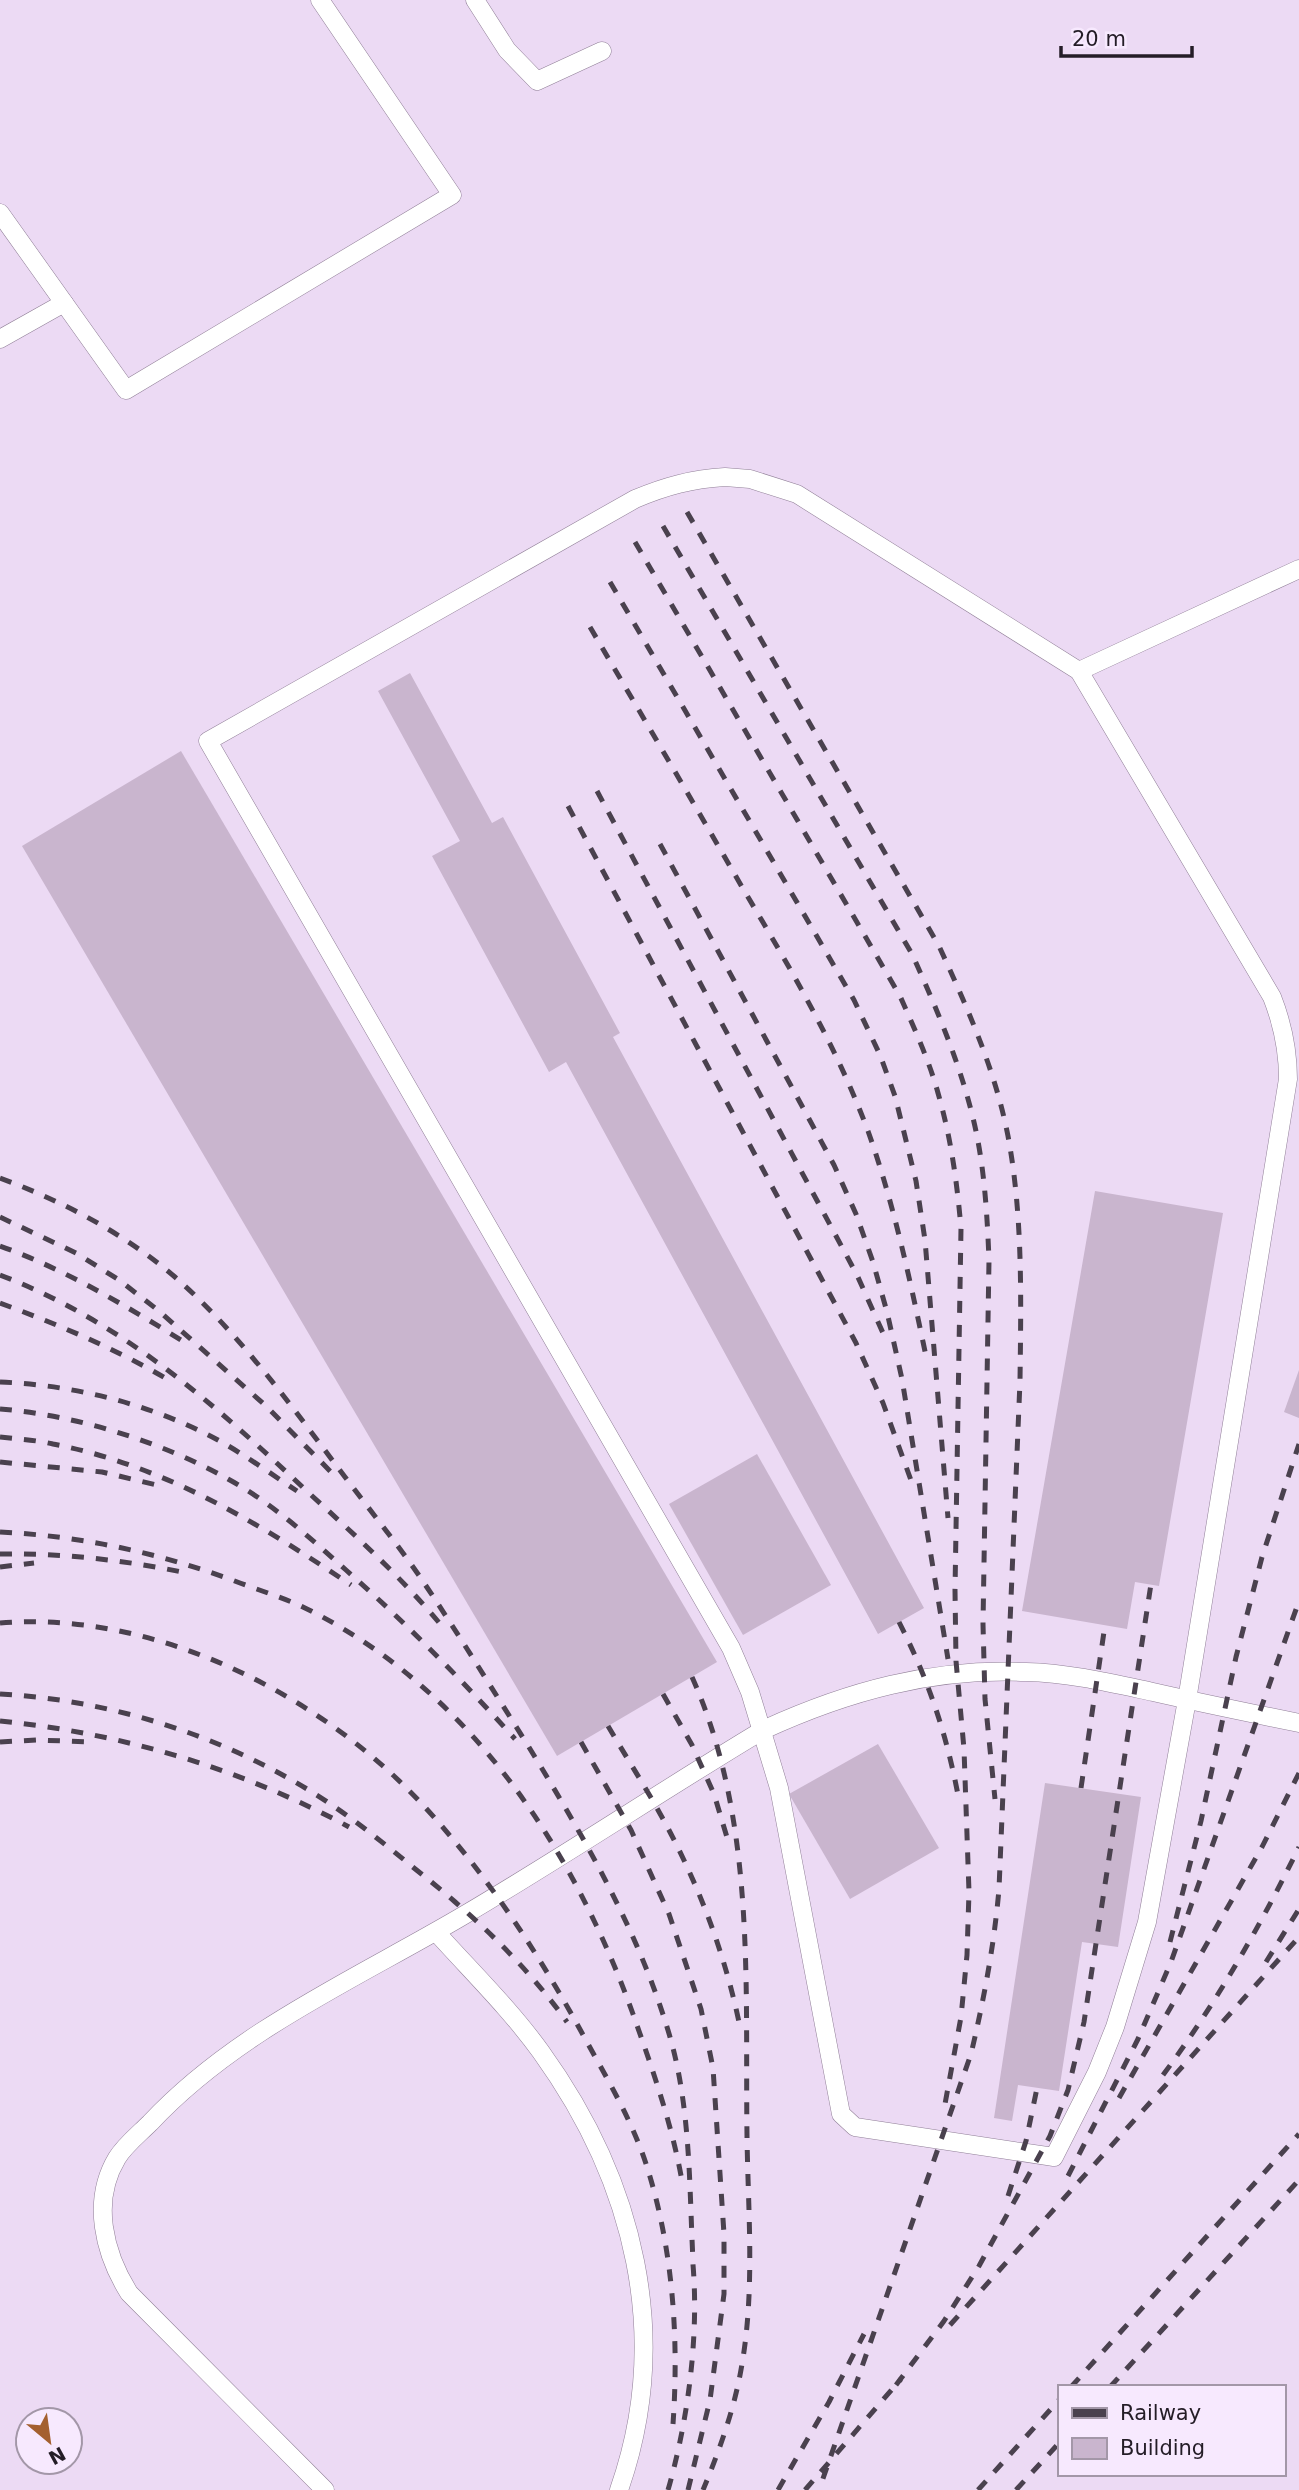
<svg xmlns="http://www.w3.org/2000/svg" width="1299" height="2490" viewBox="0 0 1299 2490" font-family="'DejaVu Sans',sans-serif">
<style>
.building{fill:#c9b5ce}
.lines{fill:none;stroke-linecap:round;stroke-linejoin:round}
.service-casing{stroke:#907f97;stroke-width:19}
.service{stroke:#fff;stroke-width:18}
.rail{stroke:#4a414e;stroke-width:5;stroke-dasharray:12 12;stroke-linecap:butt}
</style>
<rect width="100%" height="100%" fill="#ecdaf4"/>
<g class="building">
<path d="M 410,673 L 492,823 L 503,817 L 620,1033 L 613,1037 L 924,1608 L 878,1634 L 566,1062 L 549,1072 L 432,856 L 460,841 L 378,691 Z"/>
<path d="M 181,751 L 717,1662 L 557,1756 L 22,846 Z"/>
<path d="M 1095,1191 L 1223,1213 L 1159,1586 L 1135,1582 L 1127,1629 L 1022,1611 Z"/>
<path d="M 1299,1370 L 1299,1418 L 1284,1412 Z"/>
<path d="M 757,1454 L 831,1585 L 743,1635 L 669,1504 Z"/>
<path d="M 878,1744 L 939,1848 L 850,1899 L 789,1794 Z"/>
<path d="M 1045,1783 L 1141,1797 L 1118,1947 L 1082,1942 L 1059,2091 L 1018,2085 L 1012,2121 L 994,2118 Z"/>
</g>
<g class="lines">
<defs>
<g id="service">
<path d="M 475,0 L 507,50 L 537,81 L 602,51"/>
<path d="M 0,213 L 126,390 L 452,195 L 320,0"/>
<path d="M 0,339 L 64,303"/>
<path d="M 725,477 L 750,479 L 797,494 L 1079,671 L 1272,997 C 1283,1025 1288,1049 1288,1079 L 1187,1700 L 1147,1922 L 1115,2027 L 1097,2072 L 1054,2157 L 855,2127 L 841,2114 L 779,1788 L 750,1692 L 731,1648 L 208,741 L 635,499 C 666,486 692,479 725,477 Z"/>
<path d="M 1079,671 L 1299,569"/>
<path d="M 436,1932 C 471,1971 510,2009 541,2052 C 634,2181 673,2336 619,2490"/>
<path d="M 325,2490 L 129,2293 C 104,2253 91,2201 117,2158 C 125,2145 139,2134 150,2123 C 237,2030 358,1978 466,1914 C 566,1855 663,1790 763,1730 C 848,1691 932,1668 1026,1672 C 1069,1673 1111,1683 1153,1692 C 1201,1703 1250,1713 1299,1723"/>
</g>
</defs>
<use href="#service" class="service-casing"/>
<use href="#service" class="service"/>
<g class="rail">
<path d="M 687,512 L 939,946 C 967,1007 995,1069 1008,1136 C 1023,1216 1021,1299 1020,1381 L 999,1889 C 994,1946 984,1999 971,2054 L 819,2490"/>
<path d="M 663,526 L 912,954 C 935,1005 957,1056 971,1110 C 984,1159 987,1210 989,1260 L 983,1624 L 985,1699 L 995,1799"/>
<path d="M 635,542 L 900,996 C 914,1028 929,1060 938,1093 C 951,1138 957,1182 961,1228 L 955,1590 L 956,1661 L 964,1749 L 969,1892 L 967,1955 L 961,2017 L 945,2104"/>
<path d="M 610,582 L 854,1000 L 880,1055 L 895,1096 L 916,1181 L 925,1240 L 948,1518"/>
<path d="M 590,627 C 641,714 692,800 742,887 C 789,966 836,1045 868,1131 C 894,1204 910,1280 926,1356"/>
<path d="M 597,791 L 857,1275 L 883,1333"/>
<path d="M 568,806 L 856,1343 L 883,1403 L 912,1483"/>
<path d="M 660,844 L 834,1165 L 856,1214 L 873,1262 L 887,1312 L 902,1379 L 948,1659"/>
<path d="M 0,1178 C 64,1202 122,1232 175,1277 C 241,1335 292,1407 345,1477 C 369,1509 395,1541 418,1574 C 456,1630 491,1687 527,1744 C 582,1834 636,1926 667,2027 C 691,2103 689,2183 693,2261"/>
<path d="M 0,1217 L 76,1253 L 119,1280 L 159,1311 L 266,1406 L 332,1473"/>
<path d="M 0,1246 C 64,1269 123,1304 181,1340"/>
<path d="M 0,1275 C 125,1323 214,1404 310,1494 C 356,1536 402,1578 441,1625"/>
<path d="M 0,1303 C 59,1325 117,1349 172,1382"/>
<path d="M 0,1382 C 74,1385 150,1404 216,1439 C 244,1454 271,1474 297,1491"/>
<path d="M 0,1409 C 76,1415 162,1442 228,1479 C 272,1503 309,1537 346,1570 C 406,1623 462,1680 515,1739"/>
<path d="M 0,1437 C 18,1439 36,1440 53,1444 C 163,1465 259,1523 351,1585"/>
<path d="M 0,1462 L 102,1472 L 165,1487"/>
<path d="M 0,1532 C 80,1536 156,1552 232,1580 C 255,1589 279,1596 301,1606 C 467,1686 572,1845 633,2014 C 652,2068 672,2124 682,2181"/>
<path d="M 0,1554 C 61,1553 123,1560 182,1572"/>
<path d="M 0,1567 L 34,1563"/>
<path d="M 899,1622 C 928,1679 946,1732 958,1795"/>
<path d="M 0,1623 C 153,1610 320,1694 422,1804 C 486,1873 537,1951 582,2033 C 606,2077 633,2121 648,2170 C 673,2251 679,2339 673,2424"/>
<path d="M 692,1677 C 756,1820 745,1983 747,2136 C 748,2211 755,2289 742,2364 C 735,2407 720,2449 703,2490"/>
<path d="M 0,1694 C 108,1700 214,1733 307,1789 C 345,1812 380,1840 414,1868 C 471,1913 525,1963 567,2022"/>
<path d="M 663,1694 L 692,1745 L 714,1794 L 729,1844"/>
<path d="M 0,1721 C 121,1733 242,1769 349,1827"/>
<path d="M 608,1726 C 629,1762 652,1797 671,1834 C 702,1894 725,1956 739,2022"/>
<path d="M 0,1742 L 36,1740 L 93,1742"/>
<path d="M 581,1742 L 631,1830 L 669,1914 L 701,2009 L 713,2068 L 724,2234 L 724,2294 L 710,2400 L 688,2490"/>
<path d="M 1081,1788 L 1105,1625"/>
<path d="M 1170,1942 L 1201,1821 L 1236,1657 L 1262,1557 L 1299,1444"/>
<path d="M 1266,1962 L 1299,1909"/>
<path d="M 1163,2075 C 1215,2005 1261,1925 1299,1847"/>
<path d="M 1119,2098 L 1262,1847 L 1299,1773"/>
<path d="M 1068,2176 L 1138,2039 L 1171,1962 L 1299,1601"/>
<path d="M 1008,2196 L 1026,2141 L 1037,2088"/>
<path d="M 950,2325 L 1299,1937"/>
<path d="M 896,2385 L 944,2321 L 979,2266 L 1050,2136 L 1068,2090 L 1084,2022 L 1151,1584"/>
<path d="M 1071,2387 L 1299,2134"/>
<path d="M 1110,2387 L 1299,2180"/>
<path d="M 668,2490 C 689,2417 700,2329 692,2254"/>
<path d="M 778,2490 L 829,2402 L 864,2334"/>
<path d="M 805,2490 L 901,2379"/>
<path d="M 978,2490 L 1059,2400"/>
<path d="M 1016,2490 L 1059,2443"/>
</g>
</g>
<rect x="1058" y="2385" width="228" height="91" fill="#f7e9fe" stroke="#a397a8" stroke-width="2"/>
<rect x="1072" y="2408" width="35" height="10" fill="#4a414e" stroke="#a397a8" stroke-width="2"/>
<text x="1120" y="2420" font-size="21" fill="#241d27">Railway</text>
<rect x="1072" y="2438" width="35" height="21" fill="#c9b5ce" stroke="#a397a8" stroke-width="2"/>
<text x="1120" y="2455" font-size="21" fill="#241d27">Building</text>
<g transform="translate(49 2441) rotate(151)"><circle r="33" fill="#f7e9fe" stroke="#a397a8" stroke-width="2"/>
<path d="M0-5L12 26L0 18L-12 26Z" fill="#a46030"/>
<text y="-10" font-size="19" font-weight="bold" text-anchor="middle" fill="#241d27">N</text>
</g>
<path d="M1061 46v10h131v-10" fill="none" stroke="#241d27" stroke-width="3.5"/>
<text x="1072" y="46" font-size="21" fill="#241d27" stroke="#f7e9fe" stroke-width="5" paint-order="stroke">20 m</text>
</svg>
